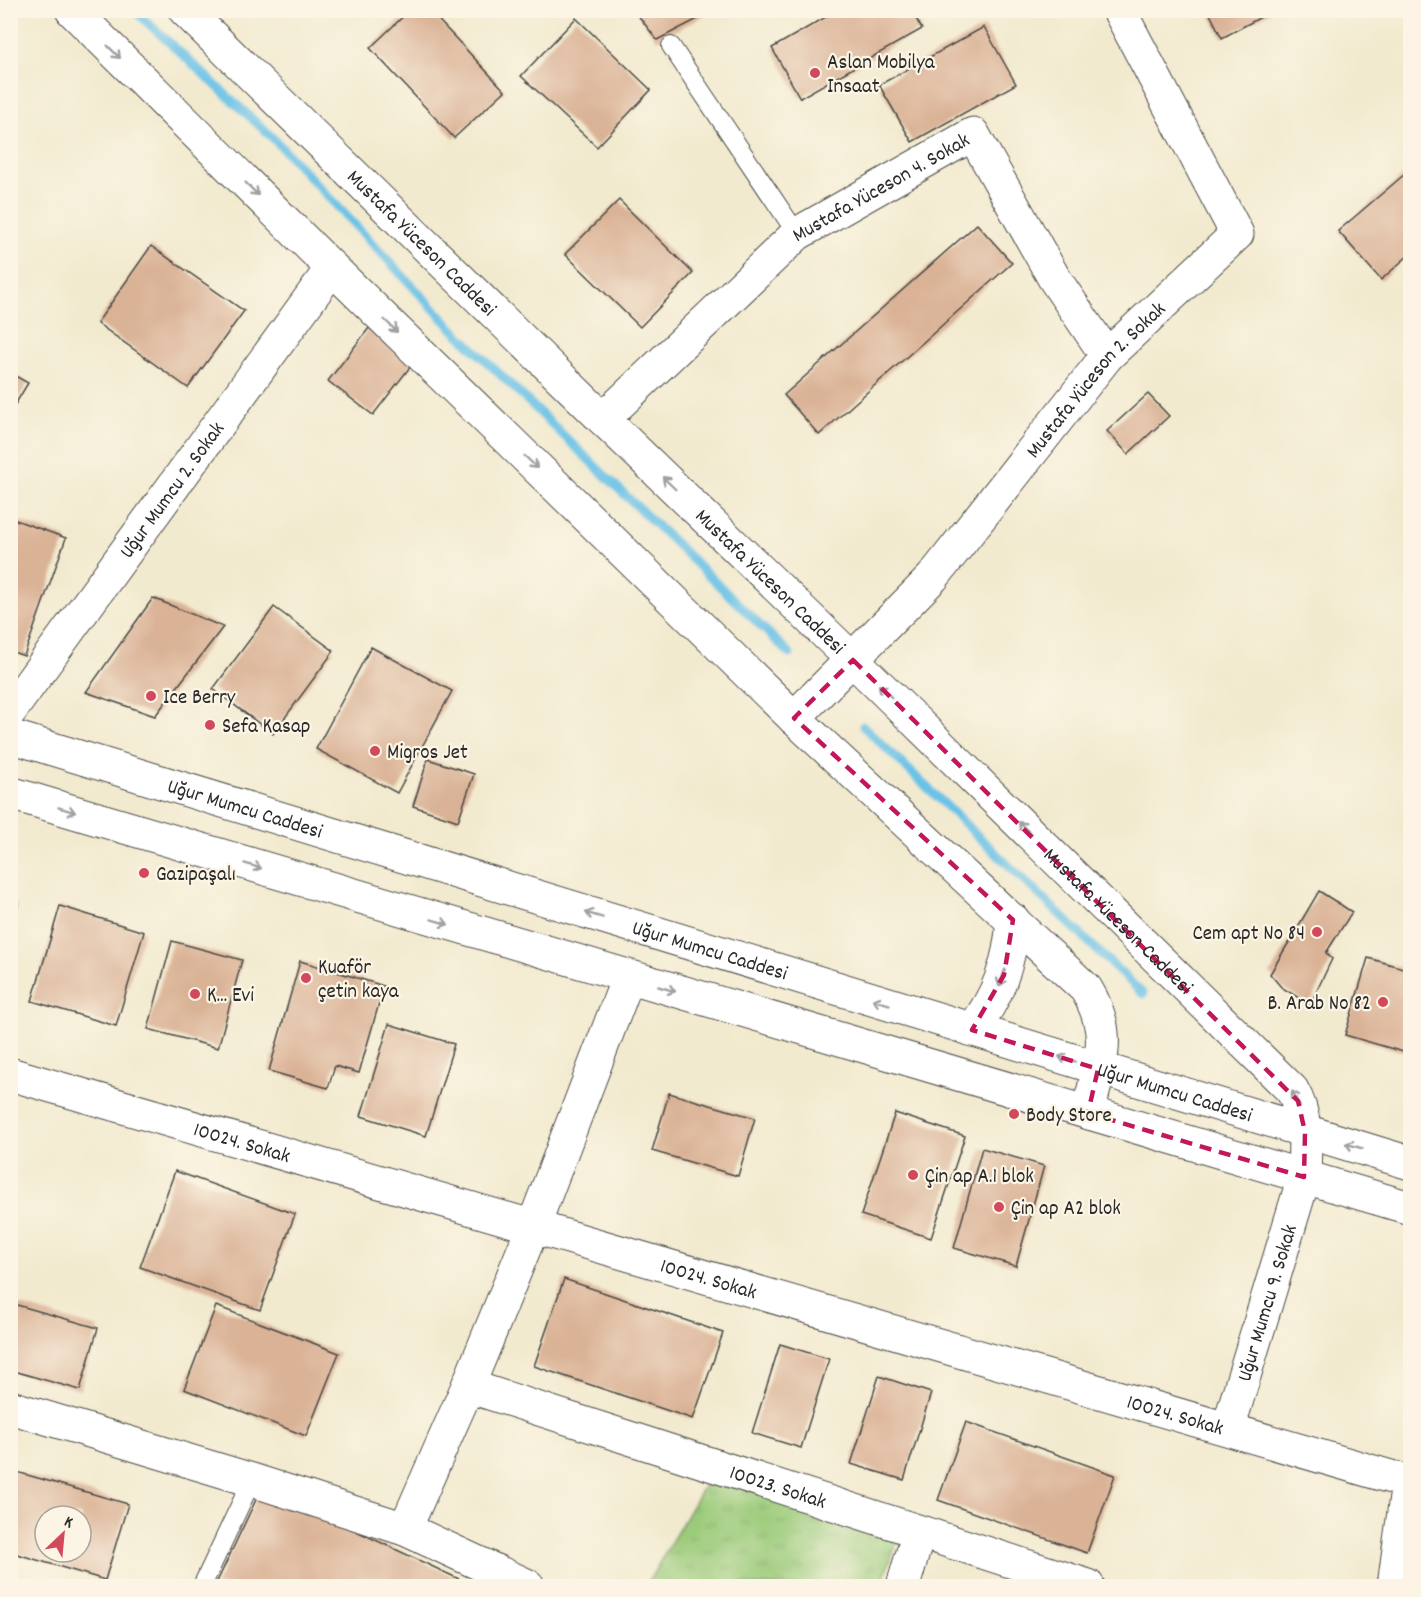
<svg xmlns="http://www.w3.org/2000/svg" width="1421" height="1597" viewBox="0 0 1421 1597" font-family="Dekko,sans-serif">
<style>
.park{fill:url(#park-tufts);stroke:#637b52;stroke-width:1.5}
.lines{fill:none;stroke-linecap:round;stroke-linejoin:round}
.stream{stroke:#6ac2e7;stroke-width:9}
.building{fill:#dab296;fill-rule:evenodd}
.service-casing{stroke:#494844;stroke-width:20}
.minor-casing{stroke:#494844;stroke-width:35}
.tertiary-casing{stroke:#494844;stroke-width:35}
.secondary-casing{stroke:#494844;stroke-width:35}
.service{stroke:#fff;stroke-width:18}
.minor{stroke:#fff;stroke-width:33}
.tertiary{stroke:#fff;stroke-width:33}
.secondary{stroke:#fff;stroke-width:33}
.oneway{stroke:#a0a0a0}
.marked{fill:none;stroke:#c2185b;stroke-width:4.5;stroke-dasharray:12 8;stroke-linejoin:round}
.poi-dot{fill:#d1495b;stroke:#fcf5e5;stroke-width:2}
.labels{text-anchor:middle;stroke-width:4.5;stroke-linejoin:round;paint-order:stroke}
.poi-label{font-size:21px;fill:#2b2b2b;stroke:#fcf5e5;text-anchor:start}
.street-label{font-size:21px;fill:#2b2b2b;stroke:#fcf5e5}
</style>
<defs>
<pattern id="park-tufts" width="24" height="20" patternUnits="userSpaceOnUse" patternTransform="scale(1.5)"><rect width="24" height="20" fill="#9bcb7a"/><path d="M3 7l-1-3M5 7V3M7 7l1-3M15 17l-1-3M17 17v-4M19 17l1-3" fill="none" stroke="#86ae6a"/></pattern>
</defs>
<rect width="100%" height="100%" fill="#fcf5e5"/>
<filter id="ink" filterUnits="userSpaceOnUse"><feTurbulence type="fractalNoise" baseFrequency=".0167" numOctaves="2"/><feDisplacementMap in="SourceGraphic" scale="12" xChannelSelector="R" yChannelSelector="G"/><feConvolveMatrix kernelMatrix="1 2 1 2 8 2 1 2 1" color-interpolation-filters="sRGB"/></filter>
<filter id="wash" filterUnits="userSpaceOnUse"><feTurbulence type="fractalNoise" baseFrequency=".008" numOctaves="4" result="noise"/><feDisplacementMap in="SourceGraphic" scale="24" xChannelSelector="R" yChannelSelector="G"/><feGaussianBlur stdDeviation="1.35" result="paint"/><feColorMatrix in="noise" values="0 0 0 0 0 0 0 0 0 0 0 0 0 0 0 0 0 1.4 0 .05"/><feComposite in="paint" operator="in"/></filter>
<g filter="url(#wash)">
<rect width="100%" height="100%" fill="#f2eacf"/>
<path class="park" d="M 710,1475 L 900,1536 L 880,1586 L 646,1586 Z"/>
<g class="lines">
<g class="stream">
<path d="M 134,10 L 272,137 L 450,326 L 790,654"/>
<path d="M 863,726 L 1143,994"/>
</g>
</g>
<g id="blocks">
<g class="building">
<path d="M 410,10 L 429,10 L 505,91 L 454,138 L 370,48 Z"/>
<path d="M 634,10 L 715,10 L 657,40 Z"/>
<path d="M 838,10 L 911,10 L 922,29 L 800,98 L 772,48 Z"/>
<path d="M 1208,10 L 1274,10 L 1222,38 Z"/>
<path d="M 576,18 L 651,90 L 597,147 L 521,76 Z"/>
<path d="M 984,27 L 1016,84 L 912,142 L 879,85 Z"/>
<path d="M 1406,173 L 1410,178 L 1410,254 L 1381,280 L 1338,231 Z"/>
<path d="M 619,200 L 693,273 L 640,327 L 565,254 Z"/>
<path d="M 977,224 L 1012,263 L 819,435 L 784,395 Z"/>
<path d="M 151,246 L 244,311 L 188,388 L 97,323 Z"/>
<path d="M 369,328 L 414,362 L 373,415 L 328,381 Z"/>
<path d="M 10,373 L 28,383 L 10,413 Z"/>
<path d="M 1148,394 L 1169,416 L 1128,454 L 1107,431 Z"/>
<path d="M 10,518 L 66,538 L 24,656 L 10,651 Z"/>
<path d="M 153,598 L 223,627 L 155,716 L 86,692 Z"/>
<path d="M 274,607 L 334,651 L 273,734 L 213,689 Z"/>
<path d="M 371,647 L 452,691 L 397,793 L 316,749 Z"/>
<path d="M 428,759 L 474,774 L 458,821 L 413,806 Z"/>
<path d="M 1319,891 L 1352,912 L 1326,953 L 1332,959 L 1310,1005 L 1281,987 L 1270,974 Z"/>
<path d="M 10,902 L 18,906 L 10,919 Z"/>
<path d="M 60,906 L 144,932 L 116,1026 L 32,1001 Z"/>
<path d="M 172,941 L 242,960 L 218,1048 L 148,1029 Z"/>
<path d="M 1368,958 L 1410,970 L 1410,1054 L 1345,1035 Z"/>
<path d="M 300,961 L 384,986 L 359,1073 L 335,1066 L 328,1088 L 269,1071 Z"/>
<path d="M 389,1024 L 454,1044 L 426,1136 L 361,1116 Z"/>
<path d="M 669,1093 L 755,1118 L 738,1176 L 652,1151 Z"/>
<path d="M 895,1113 L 965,1136 L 931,1238 L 861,1215 Z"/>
<path d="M 982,1148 L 1044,1166 L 1016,1266 L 954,1248 Z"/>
<path d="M 175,1171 L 295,1214 L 260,1310 L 140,1267 Z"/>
<path d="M 564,1279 L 723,1333 L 693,1419 L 534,1366 Z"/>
<path d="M 10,1303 L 98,1328 L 80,1390 L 10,1370 Z"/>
<path d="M 216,1306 L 339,1353 L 306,1436 L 184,1389 Z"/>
<path d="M 780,1344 L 829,1359 L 801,1448 L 752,1433 Z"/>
<path d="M 879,1376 L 931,1393 L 904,1480 L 851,1464 Z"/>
<path d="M 966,1422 L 1115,1475 L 1087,1553 L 938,1500 Z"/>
<path d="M 10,1470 L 128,1504 L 105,1580 L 10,1552 ZM 45,1516 L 81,1516 L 81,1552 L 45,1552 Z"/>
<path d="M 262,1487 L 474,1586 L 215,1586 Z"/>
</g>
</g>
</g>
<g filter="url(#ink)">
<use href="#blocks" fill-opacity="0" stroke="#494844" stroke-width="1.5"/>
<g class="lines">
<defs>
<g id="service">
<path d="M 671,46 L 797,234"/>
<path d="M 202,1586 L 252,1480"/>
</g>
<g id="minor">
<path id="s1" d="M 603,419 L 797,234 L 973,134 L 1054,278 L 1107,356"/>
<path id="s2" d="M 10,711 L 332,268"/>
<path id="s3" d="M 794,718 L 933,577 L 1107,356 L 1237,234 L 1119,10"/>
<path d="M 972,1030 C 998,997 1010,963 1013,920"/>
<path id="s4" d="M 10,1074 L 1408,1482 L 1394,1586"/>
<path id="s5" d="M 468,1386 L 1088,1586"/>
<path d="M 10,1407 L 252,1480 L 405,1529 L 468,1386 L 533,1227 L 628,978"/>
<path id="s6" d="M 1228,1429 L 1304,1177"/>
<path d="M 405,1529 L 528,1586"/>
<path d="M 903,1586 L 919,1532"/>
</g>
<g id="tertiary">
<path d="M 72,10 L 332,268 L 794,718 L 1086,989 C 1115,1036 1099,1064 1088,1113"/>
<path id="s7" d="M 185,10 L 603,419 L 853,660 L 1292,1090 C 1308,1117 1305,1147 1304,1177"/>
</g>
<g id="secondary">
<path id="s8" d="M 10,736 L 1410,1163"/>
<path d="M 10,793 L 1410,1208"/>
</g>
</defs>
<use href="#service" class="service-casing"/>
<use href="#minor" class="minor-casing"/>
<use href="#tertiary" class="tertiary-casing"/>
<use href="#secondary" class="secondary-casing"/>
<use href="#service" class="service"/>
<use href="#minor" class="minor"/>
<use href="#tertiary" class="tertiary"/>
<use href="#secondary" class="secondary"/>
</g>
<defs><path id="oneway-shaft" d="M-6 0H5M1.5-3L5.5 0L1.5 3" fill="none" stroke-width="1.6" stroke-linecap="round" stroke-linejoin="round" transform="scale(1.5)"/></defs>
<g class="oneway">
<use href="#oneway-shaft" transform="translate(114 52) rotate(45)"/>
<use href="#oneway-shaft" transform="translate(252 189) rotate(45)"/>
<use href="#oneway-shaft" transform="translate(391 326) rotate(44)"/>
<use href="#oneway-shaft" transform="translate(531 462) rotate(44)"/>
<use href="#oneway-shaft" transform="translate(669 483) rotate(-136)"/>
<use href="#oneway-shaft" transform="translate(885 691) rotate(-136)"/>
<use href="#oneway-shaft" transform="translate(67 810) rotate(17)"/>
<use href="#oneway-shaft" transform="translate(1025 828) rotate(-136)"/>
<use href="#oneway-shaft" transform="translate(253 866) rotate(17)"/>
<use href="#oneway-shaft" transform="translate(594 915) rotate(-163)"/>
<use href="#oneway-shaft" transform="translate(440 922) rotate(17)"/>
<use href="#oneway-shaft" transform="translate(1002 978) rotate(110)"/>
<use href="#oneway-shaft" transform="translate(667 989) rotate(16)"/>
<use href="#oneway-shaft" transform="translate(881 1002) rotate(-163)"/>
<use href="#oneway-shaft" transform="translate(1067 1059) rotate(-163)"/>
<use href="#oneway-shaft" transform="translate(1296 1099) rotate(-116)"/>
<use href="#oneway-shaft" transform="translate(1354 1146) rotate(-164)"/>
</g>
</g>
<path class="marked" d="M 853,660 L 1298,1101 L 1305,1132 L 1304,1177 L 1088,1113 L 1098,1069 L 972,1030 L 1004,975 L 1013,920 L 794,718 Z"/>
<g class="poi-dot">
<circle cx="815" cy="73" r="6"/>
<circle cx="151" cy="696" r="6"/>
<circle cx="210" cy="725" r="6"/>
<circle cx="375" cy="751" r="6"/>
<circle cx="144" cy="873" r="6"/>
<circle cx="1317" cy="932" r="6"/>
<circle cx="306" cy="978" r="6"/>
<circle cx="195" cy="994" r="6"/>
<circle cx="1383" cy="1002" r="6"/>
<circle cx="1014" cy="1114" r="6"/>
<circle cx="913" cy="1175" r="6"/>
<circle cx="999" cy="1207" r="6"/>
</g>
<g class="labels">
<g class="poi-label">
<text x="827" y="68">Aslan Mobilya<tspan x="827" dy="24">Insaat</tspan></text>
<text x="163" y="703">Ice Berry</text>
<text x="222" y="732">Sefa Kasap</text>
<text x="387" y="758">Migros Jet</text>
<text x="156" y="880">Gazipaşalı</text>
<text x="1305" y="939" text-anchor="end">Cem apt No 84</text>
<text x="318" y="973">Kuaför<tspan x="318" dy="24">çetin kaya</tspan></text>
<text x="207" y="1001">K... Evi</text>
<text x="1371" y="1009" text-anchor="end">B. Arab No 82</text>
<text x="1026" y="1121">Body Store</text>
<text x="925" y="1182">Çin ap A.1 blok</text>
<text x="1011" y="1214">Çin ap A2 blok</text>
</g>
<g class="street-label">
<text dy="7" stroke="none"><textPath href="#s1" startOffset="364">Mustafa Yüceson 4. Sokak</textPath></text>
<text dy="7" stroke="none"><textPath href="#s7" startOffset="332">Mustafa Yüceson Caddesi</textPath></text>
<text dy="7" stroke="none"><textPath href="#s3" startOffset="454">Mustafa Yüceson 2. Sokak</textPath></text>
<text dy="7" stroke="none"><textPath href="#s2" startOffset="274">Uğur Mumcu 2. Sokak</textPath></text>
<text dy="7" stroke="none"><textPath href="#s7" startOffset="818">Mustafa Yüceson Caddesi</textPath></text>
<text dy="7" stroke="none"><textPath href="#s8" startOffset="246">Uğur Mumcu Caddesi</textPath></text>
<text dy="7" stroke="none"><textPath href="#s7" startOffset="1304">Mustafa Yüceson Caddesi</textPath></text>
<text dy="7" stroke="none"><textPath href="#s8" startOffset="732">Uğur Mumcu Caddesi</textPath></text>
<text dy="7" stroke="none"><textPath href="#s8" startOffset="1218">Uğur Mumcu Caddesi</textPath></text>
<text dy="7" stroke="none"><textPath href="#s4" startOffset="242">10024. Sokak</textPath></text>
<text dy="7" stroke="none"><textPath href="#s4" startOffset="728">10024. Sokak</textPath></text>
<text dy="7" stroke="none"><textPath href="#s6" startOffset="132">Uğur Mumcu 9. Sokak</textPath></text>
<text dy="7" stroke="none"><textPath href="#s4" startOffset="1214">10024. Sokak</textPath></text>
<text dy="7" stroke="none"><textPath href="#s5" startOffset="326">10023. Sokak</textPath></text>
</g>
</g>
<rect width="1421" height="1597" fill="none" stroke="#fcf5e5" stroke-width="36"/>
<g transform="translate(63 1534) rotate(26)"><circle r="28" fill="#fcf5e5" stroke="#a8a49b" stroke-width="1.5"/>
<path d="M0-4.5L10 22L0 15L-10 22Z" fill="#d1495b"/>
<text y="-9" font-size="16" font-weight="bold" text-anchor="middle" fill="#2b2b2b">K</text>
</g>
</svg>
